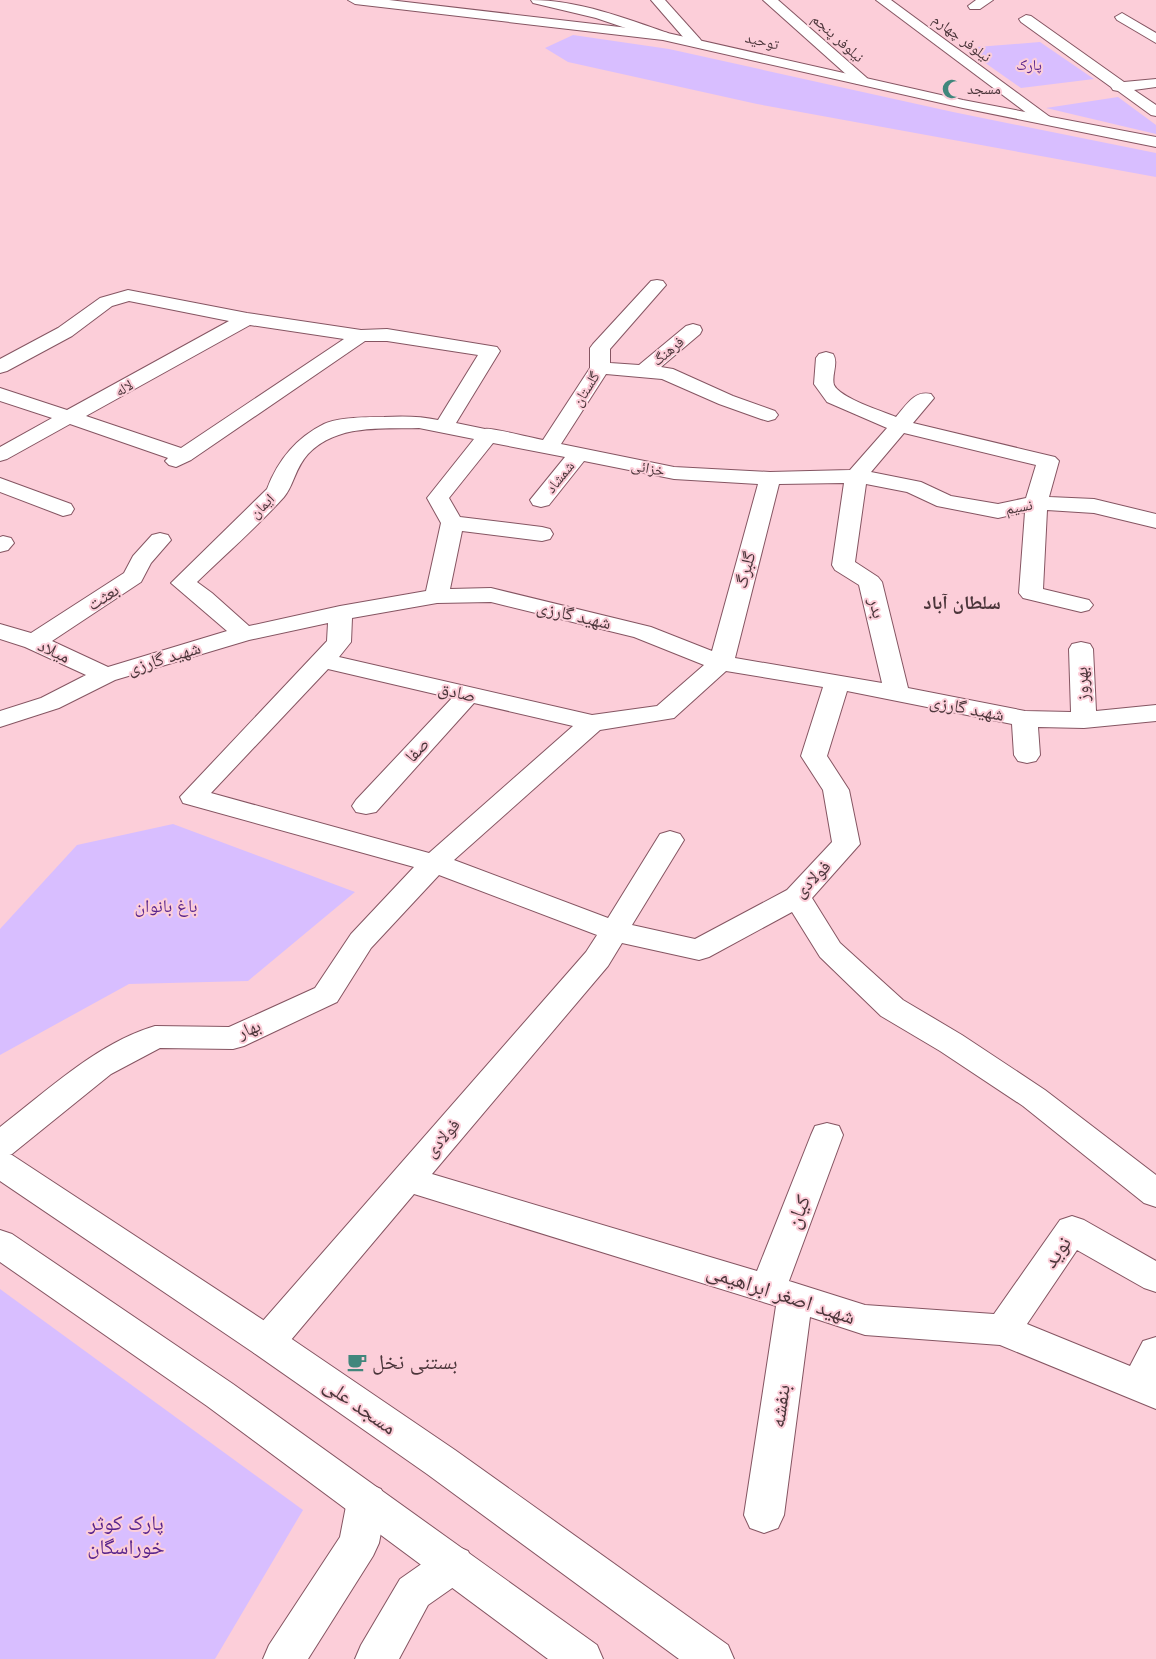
<svg xmlns="http://www.w3.org/2000/svg" width="1156" height="1659" viewBox="0 0 1156 1659" font-family="'PT Sans','Noto Naskh Arabic',sans-serif">
<style>
.green{fill:#d8beff}
.lines{fill:none;stroke-linecap:round;stroke-linejoin:round}
.minor-casing{stroke:#855562;stroke-width:2}
.tertiary-casing{stroke:#855562;stroke-width:2}
.secondary-casing{stroke:#855562;stroke-width:2}
.minor{fill:#fff;fill-rule:evenodd}
.tertiary{fill:#fff;fill-rule:evenodd}
.secondary{fill:#fff;fill-rule:evenodd}
.labels{text-anchor:middle;stroke-width:4;stroke-linejoin:round;paint-order:stroke}
.far-street-label{font-size:15px;fill:#4b353a;stroke:#fcced9}
.far-park-label{font-size:15px;fill:#59248c;stroke:#fcced9}
.far-poi-label{font-size:15px;fill:#4b353a;stroke:#fcced9;text-anchor:start}
.street-label{font-size:18px;fill:#4b353a;stroke:#fcced9}
.park-label{font-size:18px;fill:#59248c;stroke:#fcced9}
.neighbourhood-label{font-size:19px;font-weight:bold;fill:#4b353a;stroke:#fcced9}
.near-street-label{font-size:21px;fill:#4b353a;stroke:#fcced9}
.near-poi-label{font-size:21px;fill:#4b353a;stroke:#fcced9;text-anchor:start}
.near-park-label{font-size:21px;fill:#59248c;stroke:#fcced9}
</style>
<rect width="100%" height="100%" fill="#fcced9"/>
<g class="green">
<path d="M 573,35 L 669,49 L 953,112 L 1156,153 L 1156,177 L 757,104 L 568,62 L 545,48 Z"/>
<path d="M 1040,42 L 1094,79 L 1021,88 L 964,48 Z"/>
<path d="M 1118,97 L 1156,125 L 1156,134 L 1046,108 Z"/>
<path d="M 173,824 L 355,892 L 248,981 L 129,984 L 0,1055 L 0,929 L 77,845 Z"/>
<path d="M 0,1289 L 303,1510 L 215,1659 L 0,1659 Z"/>
</g>
<g class="lines">
<defs>
<g id="minor">
<path d="M 531,0 C 578,0 624,18 668,33 L 670,36 L 668,39 L 658,39 L 596,18 L 533,3 Z"/>
<path d="M 651,0 L 665,0 L 700,39 L 702,42 L 700,45 L 690,45 Z"/>
<path d="M 763,0 L 778,0 L 867,78 L 869,81 L 867,84 L 857,84 Z"/>
<path d="M 876,0 L 891,0 L 1050,117 L 1053,120 L 1050,123 L 1040,123 Z"/>
<path d="M 976,0 L 993,0 L 980,9 L 970,9 L 968,6 Z"/>
<path d="M 1122,13 L 1156,33 L 1156,43 L 1117,20 L 1115,17 Z"/>
<path d="M 1026,15 L 1031,16 L 1124,82 L 1156,79 L 1156,87 L 1134,90 L 1156,105 L 1156,116 L 1151,115 L 1118,91 L 1113,90 L 1111,87 L 1021,22 L 1019,19 Z"/>
<path d="M 657,280 L 663,281 L 666,285 L 610,349 L 610,363 L 639,365 L 686,326 L 693,324 L 700,326 L 702,330 L 700,334 L 661,367 L 673,369 L 733,396 L 775,411 L 778,415 L 775,419 L 768,421 L 761,419 L 719,404 L 662,379 L 606,374 L 561,444 L 674,467 L 770,472 L 850,470 L 887,428 L 827,402 L 814,384 L 816,358 L 819,354 L 826,352 L 833,354 C 839,363 831,375 834,385 C 840,398 882,411 896,417 C 906,406 914,390 931,394 L 934,398 L 913,423 L 1055,457 L 1059,461 L 1049,497 L 1094,499 L 1156,514 L 1156,528 L 1094,513 L 1047,510 L 1043,589 L 1089,600 L 1093,605 L 1089,610 L 1081,612 L 1023,598 L 1019,593 L 1025,512 L 998,518 L 937,506 L 907,492 L 866,484 L 855,562 L 878,577 L 882,582 L 908,688 L 1025,711 L 1071,712 L 1069,649 L 1072,644 L 1081,642 L 1090,644 L 1093,649 L 1096,711 L 1156,705 L 1156,721 L 1084,728 L 1038,727 L 1040,755 L 1036,761 L 1027,763 L 1018,761 L 1014,755 L 1012,724 L 847,691 L 827,756 L 849,790 L 860,844 L 812,898 L 840,943 L 903,1000 L 962,1035 L 1045,1090 L 1156,1175 L 1156,1207 L 1144,1203 L 1023,1106 L 940,1051 L 881,1016 L 820,957 L 792,912 L 709,957 L 699,960 L 622,943 L 608,966 L 432,1174 L 757,1271 L 811,1135 L 815,1126 L 827,1123 L 839,1126 L 843,1135 L 789,1281 L 865,1305 L 994,1314 L 1060,1220 L 1072,1216 L 1084,1220 L 1156,1261 L 1156,1292 L 1144,1288 L 1077,1250 L 1027,1324 L 1130,1366 L 1143,1341 L 1156,1337 L 1156,1409 L 1000,1345 L 865,1335 L 810,1317 L 784,1515 L 778,1528 L 764,1533 L 750,1528 L 744,1515 L 776,1306 L 414,1194 L 280,1353 L 267,1357 L 254,1353 L 249,1342 L 254,1331 L 586,952 L 597,935 L 439,875 L 371,948 L 337,1002 L 244,1046 L 233,1049 L 160,1048 L 111,1074 L 12,1154 L 0,1157 L 0,1127 C 47,1091 97,1043 155,1026 L 229,1027 L 315,988 L 351,934 L 414,867 L 183,803 L 180,797 L 327,641 L 328,623 L 249,640 L 115,680 L 59,708 L 0,727 L 0,711 L 41,698 L 86,675 L 25,647 L 0,639 L 0,624 L 31,633 L 124,573 L 133,556 L 152,535 L 160,533 L 168,535 L 171,540 L 151,563 L 141,582 L 52,641 L 108,667 L 227,631 L 171,583 L 267,489 C 278,460 296,438 324,424 C 338,417 368,417 384,417 C 403,416 420,416 438,420 L 478,355 L 387,341 L 365,341 L 191,460 L 176,467 L 169,465 L 165,461 L 168,458 L 70,424 L 7,459 L 0,461 L 0,447 L 52,418 L 0,401 L 0,388 L 67,410 L 229,321 L 129,301 L 112,306 L 72,336 L 7,371 L 0,373 L 0,359 L 58,328 L 100,298 L 128,290 L 247,313 L 361,330 L 387,329 L 497,347 L 500,351 L 456,423 L 485,429 C 490,427 532,438 543,440 L 590,368 L 590,348 L 593,344 L 651,281 ZM 250,325 L 344,339 L 181,448 L 86,416 ZM 419,428 L 474,439 L 427,498 L 441,523 L 426,591 L 340,606 L 249,626 L 212,593 L 197,582 C 226,554 257,527 284,497 C 294,485 295,468 308,454 C 337,424 380,429 419,428 ZM 904,433 L 1036,465 L 1026,498 L 998,504 L 951,496 L 921,482 L 871,472 ZM 493,443 L 565,457 L 530,500 L 533,505 L 541,507 L 549,505 L 584,461 L 674,479 L 758,484 L 712,651 L 651,627 L 491,588 L 450,589 L 462,531 L 542,541 L 550,539 L 553,534 L 550,529 L 542,527 L 460,517 L 449,498 ZM 844,483 L 832,565 L 835,570 L 859,585 L 882,683 L 735,658 L 779,484 ZM 491,602 L 634,637 L 704,665 L 657,706 L 592,715 L 339,657 L 351,642 L 352,618 L 437,603 ZM 328,669 L 452,698 L 356,800 L 352,806 L 356,812 L 366,814 L 376,812 L 474,703 L 573,726 L 429,853 L 211,793 ZM 726,671 L 823,687 L 801,756 L 823,790 L 832,842 L 787,890 L 695,939 L 632,925 L 684,840 L 680,834 L 670,831 L 660,834 L 608,918 L 454,860 L 600,730 L 674,718 Z"/>
<path d="M 0,478 L 71,504 L 74,509 L 71,514 L 63,516 L 0,492 Z"/>
<path d="M 3,536 L 11,538 L 14,543 L 8,550 L 0,552 L 0,537 Z"/>
</g>
<g id="tertiary">
<path d="M 367,1483 L 381,1489 L 387,1501 L 379,1543 L 373,1556 L 308,1659 L 263,1659 L 269,1645 L 340,1537 L 347,1501 L 353,1489 Z"/>
<path d="M 454,1545 L 468,1551 L 474,1564 L 468,1577 L 428,1605 L 399,1659 L 355,1659 L 361,1645 L 400,1579 L 440,1551 Z"/>
</g>
<g id="secondary">
<path d="M 348,0 L 389,0 L 663,32 L 963,100 L 1156,137 L 1156,147 L 963,108 L 663,40 L 355,4 Z"/>
<path d="M 0,1151 L 12,1155 L 280,1331 L 455,1450 L 728,1645 L 734,1659 L 679,1659 L 427,1474 L 254,1353 L 0,1181 Z"/>
<path d="M 0,1230 L 12,1234 L 233,1384 L 597,1645 L 603,1659 L 548,1659 L 207,1406 L 0,1262 Z"/>
</g>
</defs>
<use href="#minor" class="minor-casing"/>
<use href="#tertiary" class="tertiary-casing"/>
<use href="#secondary" class="secondary-casing"/>
<use href="#minor" class="minor"/>
<use href="#tertiary" class="tertiary"/>
<use href="#secondary" class="secondary"/>
</g>
<defs>
<symbol id="mosque-bare" viewBox="-9 -9 18 18"><path d="M3.5-4.9A6 6 0 1 0 3.5 4.9A5 5 0 1 1 3.5-4.9Z" fill="#41867c" stroke="#fcced9" stroke-width="2.5" paint-order="stroke"/></symbol>
<symbol id="cafe-bare" viewBox="-9 -9 18 18"><path d="M-5.5-4.5H6V0H3Q3 3.5 0 3.5H-2.5Q-5.5 3.5-5.5 0ZM3-3.2v2h1.7v-2ZM-6 4.5H4V6H-6Z" fill="#41867c" stroke="#fcced9" stroke-width="2.5" paint-order="stroke"/></symbol>
</defs>
<g fill-rule="evenodd">
<use href="#mosque-bare" x="938" y="75" width="28" height="28"/>
<use href="#cafe-bare" x="343" y="1348" width="28" height="28"/>
</g>
<g class="labels">
<g class="far-street-label">
<text transform="translate(838 38) rotate(42)" y="5">نیلوفر پنجم</text>
<text transform="translate(962 38) rotate(37)" y="5">نیلوفر چهارم</text>
<text transform="translate(762 41) rotate(13)" y="5">توحید</text>
<text transform="translate(668 351) rotate(-40)" y="5">فرهنگ</text>
<text transform="translate(124 388) rotate(-29)" y="5">لاله</text>
<text transform="translate(586 389) rotate(-58)" y="5">گلستان</text>
<text transform="translate(648 468) rotate(11)" y="5">خزائی</text>
<text transform="translate(560 477) rotate(-51)" y="5">شمشاد</text>
<text transform="translate(262 506) rotate(-44)" y="5">ایمان</text>
<text transform="translate(1019 507) rotate(-11)" y="5">نسیم</text>
</g>
<g class="far-park-label">
<text x="1029" y="70">پارک</text>
</g>
<g class="far-poi-label">
<text x="967" y="94">مسجد</text>
</g>
<g class="street-label">
<text transform="translate(745 570) rotate(-75)" y="6">گلبرگ</text>
<text transform="translate(103 597) rotate(-33)" y="6">بعثت</text>
<text transform="translate(877 608) rotate(77)" y="6">بدر</text>
<text transform="translate(574 615) rotate(13)" y="6">شهید گارزی</text>
<text transform="translate(54 651) rotate(25)" y="6">میلاد</text>
<text transform="translate(164 658) rotate(-17)" y="6">شهید گارزی</text>
<text transform="translate(1082 684) rotate(-93)" y="6">بهروز</text>
<text transform="translate(457 692) rotate(13)" y="6">صادق</text>
<text transform="translate(967 708) rotate(11)" y="6">شهید گارزی</text>
<text transform="translate(417 750) rotate(-47)" y="6">صفا</text>
<text transform="translate(812 879) rotate(-45)" y="6">فولادی</text>
<text transform="translate(249 1029) rotate(-23)" y="6">بهار</text>
<text transform="translate(442 1138) rotate(-49)" y="6">فولادی</text>
</g>
<g class="park-label">
<text x="166" y="912">باغ بانوان</text>
</g>
<g class="neighbourhood-label">
<text x="962" y="609">سلطان آباد</text>
</g>
<g class="near-street-label">
<text transform="translate(798 1212) rotate(-69)" y="7">کیان</text>
<text transform="translate(1057 1252) rotate(-55)" y="7">نوید</text>
<text transform="translate(781 1294) rotate(18)" y="7">شهید اصغر ابراهیمی</text>
<text transform="translate(360 1406) rotate(35)" y="7">مسجد علی</text>
<text transform="translate(780 1406) rotate(-82)" y="7">بنفشه</text>
</g>
<g class="near-poi-label">
<text x="372" y="1369">بستنی نخل</text>
</g>
<g class="near-park-label">
<text x="126" y="1530">پارک کوثر<tspan x="126" dy="24">خوراسگان</tspan></text>
</g>
</g>
</svg>
